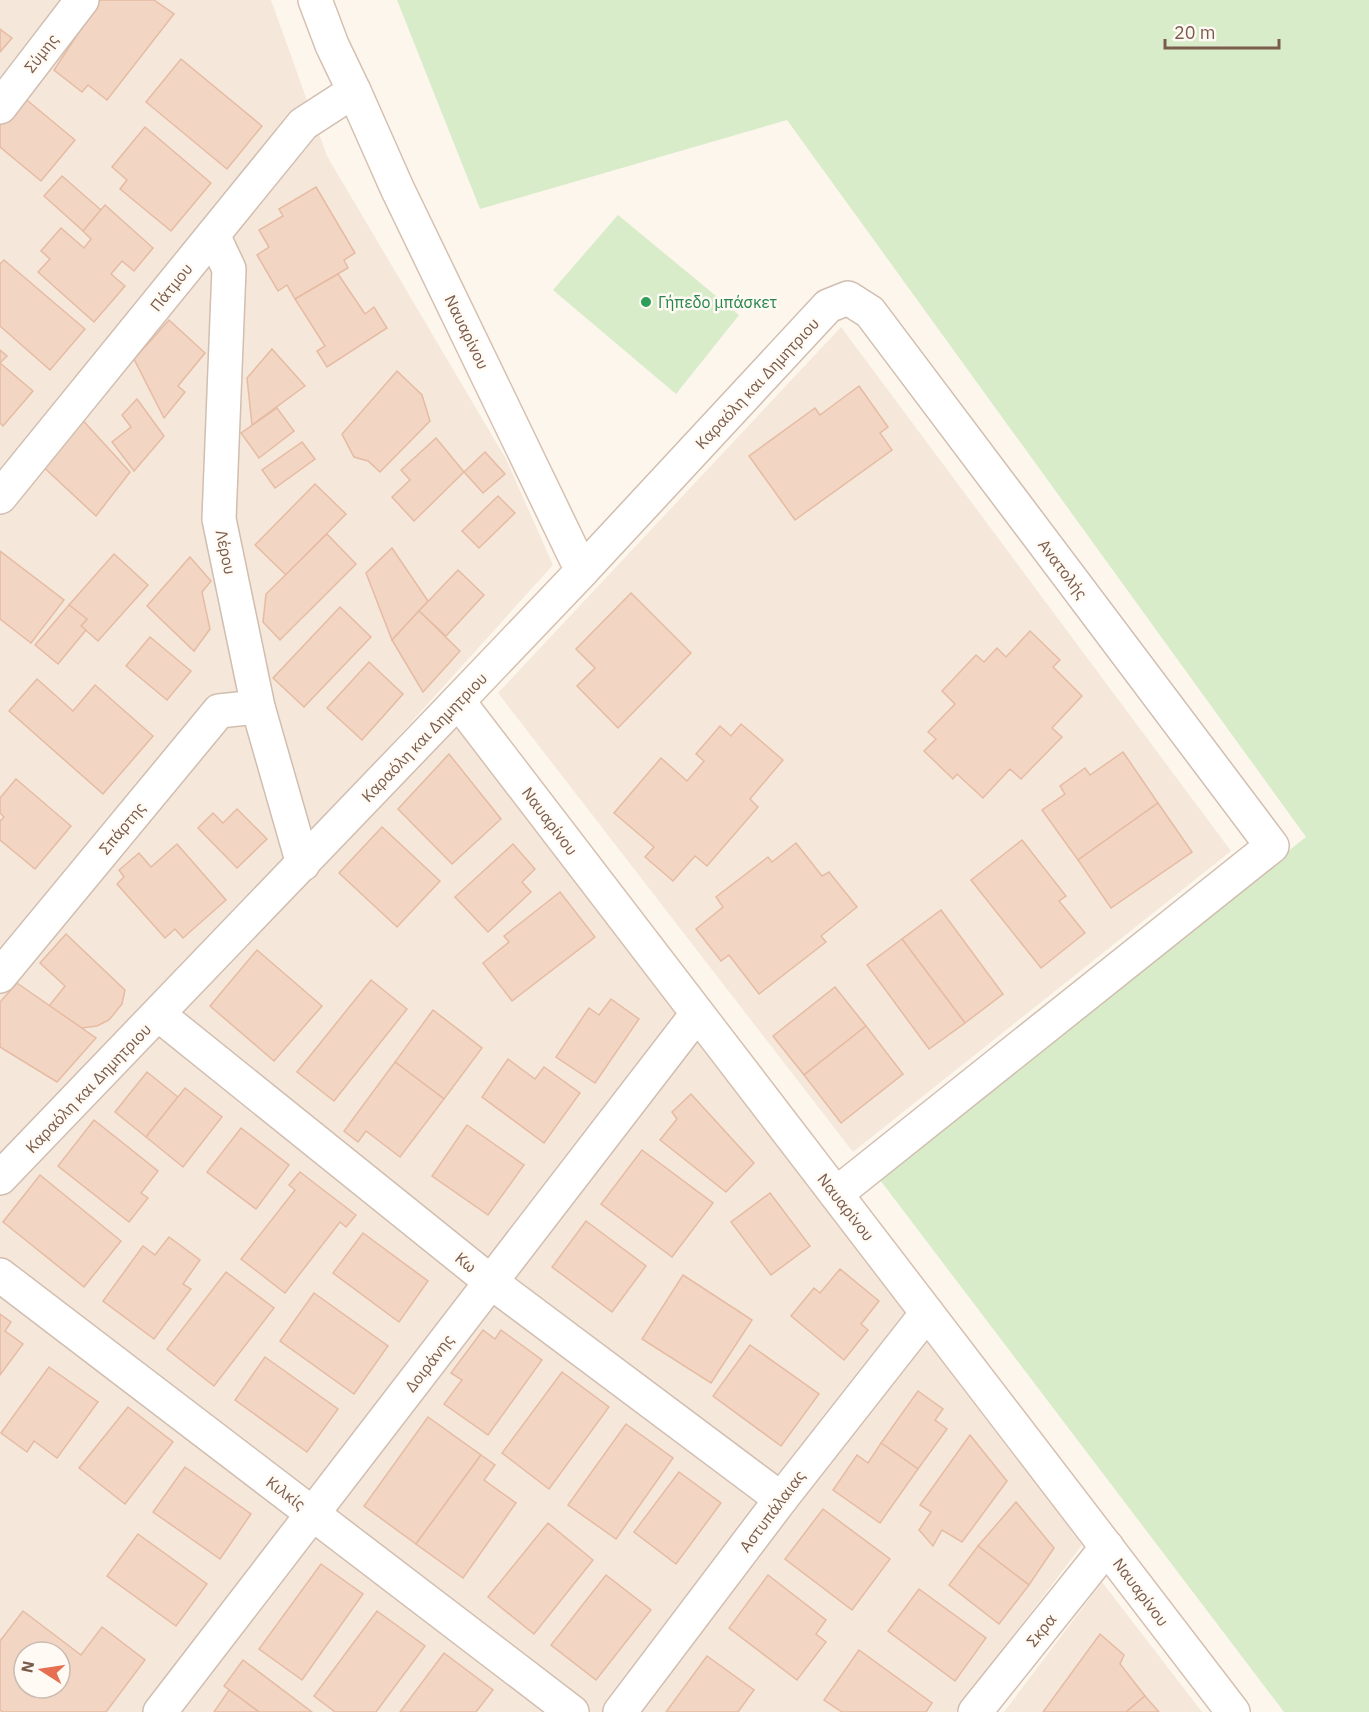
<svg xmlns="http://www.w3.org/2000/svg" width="1369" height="1712" viewBox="0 0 1369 1712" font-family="'IBM Plex Sans',sans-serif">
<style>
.residential{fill:#f5e8da;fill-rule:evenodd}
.green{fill:#d8ecc9}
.building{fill:#f3d5c3;stroke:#e6bba3;stroke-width:1.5;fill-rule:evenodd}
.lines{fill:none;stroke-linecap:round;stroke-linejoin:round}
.street-casing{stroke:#d1beb0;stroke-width:36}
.secondary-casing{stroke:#d6c0b0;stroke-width:36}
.street{stroke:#fff;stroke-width:33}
.secondary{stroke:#fff;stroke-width:33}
.leisure-dot{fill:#2e9e5b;stroke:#fffaf3;stroke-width:2}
.labels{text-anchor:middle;stroke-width:5;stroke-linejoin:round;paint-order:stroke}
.street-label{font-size:16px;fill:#7a5c4d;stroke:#fffaf3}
.leisure-label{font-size:16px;fill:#27864d;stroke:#fffaf3;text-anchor:start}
</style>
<rect width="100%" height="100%" fill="#fdf6ec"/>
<g class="residential">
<path d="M 0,0 L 271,0 L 327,156 L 506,459 L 553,565 L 238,914 L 0,1162 Z"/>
<path d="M 841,327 L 1231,851 L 853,1152 L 498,693 Z"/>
<path d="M 460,719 L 1082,1545 L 956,1712 L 0,1712 L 0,1195 ZM 24,1652 L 60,1652 L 60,1688 L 24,1688 Z"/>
<path d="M 1102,1582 L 1202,1712 L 1004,1712 Z"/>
</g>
<g class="green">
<path d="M 397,0 L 1369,0 L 1369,1712 L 1284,1712 L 877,1176 L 1306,837 L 787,120 L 480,209 Z"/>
<path d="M 618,215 L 739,315 L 676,394 L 553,290 Z"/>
</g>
<g class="building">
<path d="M 100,0 L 154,0 L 174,14 L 107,100 L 88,85 L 82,92 L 54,70 Z"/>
<path d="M 0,29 L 12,38 L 0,52 Z"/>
<path d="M 181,59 L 262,126 L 227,169 L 146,102 Z"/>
<path d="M 22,96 L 75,140 L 41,181 L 0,147 L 0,122 Z"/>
<path d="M 145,127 L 211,183 L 171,231 L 120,189 L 127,180 L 112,167 Z"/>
<path d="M 62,176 L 101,210 L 83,231 L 44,196 Z"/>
<path d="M 316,187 L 355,253 L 344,260 L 348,268 L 295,299 L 287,285 L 278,291 L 257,255 L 269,247 L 259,230 L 283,216 L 279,209 Z"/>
<path d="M 105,205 L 153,248 L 134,271 L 122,261 L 111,274 L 125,286 L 94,322 L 38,272 L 50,259 L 41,251 L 61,228 L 84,248 L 91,239 L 83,231 Z"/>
<path d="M 4,260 L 85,329 L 50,370 L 0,326 L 0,264 Z"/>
<path d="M 338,274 L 365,314 L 374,307 L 387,328 L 327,367 L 317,351 L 325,346 L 295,299 Z"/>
<path d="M 169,320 L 205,353 L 178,386 L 185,392 L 164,418 L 134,359 Z"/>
<path d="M 272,349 L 305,386 L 252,425 L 247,378 Z"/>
<path d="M 0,350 L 7,356 L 0,363 L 33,391 L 3,426 L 0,423 Z"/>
<path d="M 397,371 L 422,395 L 430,421 L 380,472 L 368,461 L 354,457 L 342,434 Z"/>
<path d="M 859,386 L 888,427 L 880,433 L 892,450 L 795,520 L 749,456 L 815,408 L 820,415 Z"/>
<path d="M 137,399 L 164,436 L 134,471 L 112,442 L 131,427 L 122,415 Z"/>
<path d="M 277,408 L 294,431 L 259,458 L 241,433 Z"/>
<path d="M 77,414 L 130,472 L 96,516 L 38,462 Z"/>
<path d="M 436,438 L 464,472 L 414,521 L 392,497 L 410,480 L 401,470 Z"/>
<path d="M 302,442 L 315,459 L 275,488 L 262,470 Z"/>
<path d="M 485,452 L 505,474 L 483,493 L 464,472 Z"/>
<path d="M 315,484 L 346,514 L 286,575 L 255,545 Z"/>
<path d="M 498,496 L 515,513 L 479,548 L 462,531 Z"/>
<path d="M 327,534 L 356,564 L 280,640 L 263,622 L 266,594 Z"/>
<path d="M 392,548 L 428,601 L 392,640 L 366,573 Z"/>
<path d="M 0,551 L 64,600 L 31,643 L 0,619 Z"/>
<path d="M 114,554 L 148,585 L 98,641 L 81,626 L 87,619 L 69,605 Z"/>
<path d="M 190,557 L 211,581 L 202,592 L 210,629 L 194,651 L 147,606 Z"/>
<path d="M 458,570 L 484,595 L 446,636 L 419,611 Z"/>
<path d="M 631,593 L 691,653 L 618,728 L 577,686 L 595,668 L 576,649 Z"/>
<path d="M 69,605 L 87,619 L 81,626 L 86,630 L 58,664 L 35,645 Z"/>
<path d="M 340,607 L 371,637 L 304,707 L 273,678 Z"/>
<path d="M 419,611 L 460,651 L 423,692 L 392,640 Z"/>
<path d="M 1030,631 L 1060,660 L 1053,667 L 1082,696 L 1052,728 L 1062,737 L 1021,779 L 1010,769 L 983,798 L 957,774 L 953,779 L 924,751 L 936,739 L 928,732 L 955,704 L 942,691 L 976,655 L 984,662 L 997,648 L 1006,657 Z"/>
<path d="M 150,637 L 191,671 L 167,700 L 126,666 Z"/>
<path d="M 369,662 L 403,694 L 362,740 L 327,708 Z"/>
<path d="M 37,679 L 73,711 L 95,685 L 153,736 L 103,794 L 9,711 Z"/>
<path d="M 741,724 L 783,760 L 750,799 L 758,807 L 707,866 L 695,856 L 673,881 L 645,857 L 654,847 L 614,813 L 661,758 L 687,781 L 704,761 L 696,754 L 720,726 L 731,736 Z"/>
<path d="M 1123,752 L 1158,803 L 1078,860 L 1042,810 L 1065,794 L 1060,786 L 1085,768 L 1090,775 Z"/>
<path d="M 449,754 L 501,819 L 452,864 L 398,809 Z"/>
<path d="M 16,779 L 71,826 L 35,869 L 0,840 L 0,821 L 4,817 L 0,813 L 0,798 Z"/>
<path d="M 1158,803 L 1192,852 L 1111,908 L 1078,860 Z"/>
<path d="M 237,809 L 267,839 L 237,868 L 198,828 L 213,813 L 223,823 Z"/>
<path d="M 382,827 L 440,881 L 397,927 L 339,873 Z"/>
<path d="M 1022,840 L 1066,896 L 1059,901 L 1085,933 L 1041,968 L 971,880 Z"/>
<path d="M 796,843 L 822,876 L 829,872 L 857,907 L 821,936 L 826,942 L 759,994 L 729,955 L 721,961 L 696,929 L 723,907 L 716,897 L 768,857 L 772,862 Z"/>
<path d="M 177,844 L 226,900 L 183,938 L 175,929 L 165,938 L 117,884 L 124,877 L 119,870 L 139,853 L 151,867 Z"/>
<path d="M 513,844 L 535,869 L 522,882 L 531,892 L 488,932 L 455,897 Z"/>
<path d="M 560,892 L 595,937 L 512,1001 L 483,963 L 509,942 L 504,936 Z"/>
<path d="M 941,910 L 1003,994 L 965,1023 L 902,939 Z"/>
<path d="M 66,934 L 125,990 L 122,1004 L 109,1020 L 97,1026 L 82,1028 L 49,1006 L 65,986 L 40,963 Z"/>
<path d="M 902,939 L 965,1023 L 929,1049 L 867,965 Z"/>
<path d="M 257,950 L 322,1006 L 274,1061 L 210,1006 Z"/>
<path d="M 371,980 L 407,1009 L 334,1101 L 297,1072 Z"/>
<path d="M 17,983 L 96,1038 L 57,1082 L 0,1047 L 0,1002 Z"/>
<path d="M 835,987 L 866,1026 L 804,1075 L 773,1036 Z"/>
<path d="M 611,999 L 639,1019 L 595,1083 L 556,1057 L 589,1008 L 599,1015 Z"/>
<path d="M 433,1010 L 482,1048 L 444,1099 L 395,1062 Z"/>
<path d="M 866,1026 L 903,1074 L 841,1123 L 804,1075 Z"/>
<path d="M 508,1059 L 535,1079 L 544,1067 L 580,1093 L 544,1143 L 482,1097 Z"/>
<path d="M 395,1062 L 444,1099 L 400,1157 L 366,1131 L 358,1142 L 344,1131 Z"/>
<path d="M 147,1072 L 178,1097 L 146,1137 L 115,1112 Z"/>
<path d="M 185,1088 L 222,1117 L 183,1167 L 146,1137 Z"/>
<path d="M 691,1094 L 754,1163 L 726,1192 L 660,1140 L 677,1119 L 672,1112 Z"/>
<path d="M 94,1120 L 158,1171 L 141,1193 L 148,1198 L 129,1222 L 58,1166 Z"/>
<path d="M 467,1125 L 524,1165 L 488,1215 L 432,1176 Z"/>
<path d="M 241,1128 L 289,1165 L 256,1209 L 207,1172 Z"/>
<path d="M 642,1150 L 713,1203 L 672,1257 L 601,1204 Z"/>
<path d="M 300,1172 L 356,1215 L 346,1227 L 340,1222 L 285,1293 L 241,1259 L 295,1190 L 289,1185 Z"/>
<path d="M 40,1175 L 121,1241 L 84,1287 L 3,1222 Z"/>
<path d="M 770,1193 L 810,1246 L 771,1275 L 731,1222 Z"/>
<path d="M 586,1221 L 646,1266 L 612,1312 L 552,1267 Z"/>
<path d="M 363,1233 L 428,1281 L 399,1322 L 333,1273 Z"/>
<path d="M 169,1237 L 200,1260 L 183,1284 L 191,1289 L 154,1339 L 103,1301 L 143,1246 L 155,1255 Z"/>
<path d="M 840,1269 L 879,1301 L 861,1324 L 868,1330 L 844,1360 L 791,1316 L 814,1288 L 820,1293 Z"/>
<path d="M 226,1272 L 274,1308 L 214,1386 L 167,1349 Z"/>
<path d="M 683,1275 L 752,1320 L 711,1383 L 642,1339 Z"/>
<path d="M 314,1293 L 388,1346 L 354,1394 L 280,1341 Z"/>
<path d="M 0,1314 L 11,1322 L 5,1331 L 23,1344 L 0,1375 Z"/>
<path d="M 483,1330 L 495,1339 L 501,1330 L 542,1360 L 488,1435 L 444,1404 L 462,1380 L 451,1373 Z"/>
<path d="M 750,1345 L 819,1394 L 781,1446 L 713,1396 Z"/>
<path d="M 265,1357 L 338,1409 L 307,1452 L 235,1400 Z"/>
<path d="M 49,1367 L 98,1402 L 57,1458 L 34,1441 L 27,1452 L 1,1433 Z"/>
<path d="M 562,1372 L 609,1407 L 549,1489 L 502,1453 Z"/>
<path d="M 918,1391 L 943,1409 L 935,1420 L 947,1429 L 918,1469 L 881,1443 Z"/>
<path d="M 128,1407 L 173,1442 L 125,1504 L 79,1468 Z"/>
<path d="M 428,1417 L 481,1455 L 416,1544 L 364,1506 Z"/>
<path d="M 626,1424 L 673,1458 L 616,1539 L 568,1505 Z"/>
<path d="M 970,1435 L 1007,1481 L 962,1542 L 942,1530 L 933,1546 L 919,1530 L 931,1512 L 920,1505 Z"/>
<path d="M 881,1443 L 918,1469 L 880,1523 L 833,1490 L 857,1455 L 868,1463 Z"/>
<path d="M 481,1455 L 495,1465 L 484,1480 L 516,1503 L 463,1578 L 416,1544 Z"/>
<path d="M 185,1467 L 251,1514 L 220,1559 L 153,1512 Z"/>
<path d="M 679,1472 L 721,1503 L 676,1564 L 634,1532 Z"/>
<path d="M 1016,1502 L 1054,1548 L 1029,1585 L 978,1546 Z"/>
<path d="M 823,1509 L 890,1559 L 852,1610 L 785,1559 Z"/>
<path d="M 548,1523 L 593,1560 L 534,1634 L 488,1597 Z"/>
<path d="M 138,1534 L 207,1584 L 176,1626 L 107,1576 Z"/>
<path d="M 978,1546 L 1029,1585 L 999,1624 L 949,1585 Z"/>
<path d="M 321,1564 L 363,1594 L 302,1680 L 259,1649 Z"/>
<path d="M 606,1575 L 651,1610 L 596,1680 L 551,1645 Z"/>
<path d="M 768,1575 L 826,1620 L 816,1634 L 826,1642 L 797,1680 L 729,1628 Z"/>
<path d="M 919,1589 L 986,1638 L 955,1681 L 888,1631 Z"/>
<path d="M 23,1611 L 81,1655 L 102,1627 L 145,1660 L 106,1712 L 3,1712 L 0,1710 L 0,1641 ZM 24,1652 L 60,1652 L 60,1688 L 24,1688 Z"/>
<path d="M 377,1611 L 425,1646 L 376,1712 L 335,1712 L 314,1696 Z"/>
<path d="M 1100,1634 L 1124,1655 L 1120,1664 L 1145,1696 L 1126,1712 L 1043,1712 Z"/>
<path d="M 859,1650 L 932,1703 L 926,1712 L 842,1712 L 824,1700 Z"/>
<path d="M 444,1653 L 493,1690 L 476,1712 L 400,1712 Z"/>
<path d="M 707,1656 L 754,1690 L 738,1712 L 666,1712 Z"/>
<path d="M 243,1660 L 312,1712 L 259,1712 L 224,1686 Z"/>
<path d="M 229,1690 L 259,1712 L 214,1712 Z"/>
<path d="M 1145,1696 L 1159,1712 L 1126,1712 Z"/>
</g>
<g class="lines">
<defs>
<g id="street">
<path d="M 0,107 L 82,0"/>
<path d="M 213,235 L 229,269 L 219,519 L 258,707 L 303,864"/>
<path d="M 0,497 L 303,124 L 354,91"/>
<path d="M 582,571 L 828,306 L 848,298 L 870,312 L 1272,846 L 836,1194"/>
<path d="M 0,976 L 219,711 L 258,707"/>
<path d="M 159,1015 L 491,1282 L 781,1499"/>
<path d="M 0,1178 L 458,701"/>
<path d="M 0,1275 L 572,1712"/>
<path d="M 160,1712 L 697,1014"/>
<path d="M 620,1712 L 781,1499 L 927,1313"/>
<path d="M 975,1712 L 1107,1547"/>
</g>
<path id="secondary" d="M 315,0 L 332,45 L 354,91 L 397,188 L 582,571 L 458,701 L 1233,1712"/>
</defs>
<use href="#street" class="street-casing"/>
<use href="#secondary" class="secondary-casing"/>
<use href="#street" class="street"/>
<use href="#secondary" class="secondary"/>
</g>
<circle class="leisure-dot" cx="646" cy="302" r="6"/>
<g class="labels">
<g class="street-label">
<text transform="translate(41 53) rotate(-52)" y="6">Σύμης</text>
<text transform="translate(171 287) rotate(-51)" y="6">Πάτμου</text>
<text transform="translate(467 332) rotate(64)" y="6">Ναυαρίνου</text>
<text transform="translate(757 383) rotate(-47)" y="6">Καραόλη και Δημητριου</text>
<text transform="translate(226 552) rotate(78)" y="6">Λέρου</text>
<text transform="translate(1063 569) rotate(53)" y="6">Ανατολής</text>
<text transform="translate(424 737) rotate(-46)" y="6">Καραόλη και Δημητριου</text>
<text transform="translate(550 821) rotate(53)" y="6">Ναυαρίνου</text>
<text transform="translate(122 828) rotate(-50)" y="6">Σπάρτης</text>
<text transform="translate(88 1088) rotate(-46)" y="6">Καραόλη και Δημητριου</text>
<text transform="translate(846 1207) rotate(52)" y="6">Ναυαρίνου</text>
<text transform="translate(466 1262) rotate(39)" y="6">Κω</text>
<text transform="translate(429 1363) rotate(-52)" y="6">Δοιράνης</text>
<text transform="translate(286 1493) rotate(37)" y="6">Κιλκίς</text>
<text transform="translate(772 1511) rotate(-53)" y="6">Αστυπάλαιας</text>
<text transform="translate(1141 1592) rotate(53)" y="6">Ναυαρίνου</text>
<text transform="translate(1041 1630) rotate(-51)" y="6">Σκρα</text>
</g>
<g class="leisure-label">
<text x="658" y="308">Γήπεδο μπάσκετ</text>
</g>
</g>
<g transform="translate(42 1670) rotate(282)"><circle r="28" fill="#fffaf3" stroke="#cabbb1" stroke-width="1.5"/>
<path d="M0-4.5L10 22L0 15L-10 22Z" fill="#e76f51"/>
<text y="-9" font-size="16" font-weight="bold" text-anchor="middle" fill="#7a5c4d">N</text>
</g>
<path d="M1165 39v9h114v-9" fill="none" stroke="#7a5c4d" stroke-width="3"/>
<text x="1174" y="39" font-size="18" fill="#7a5c4d" stroke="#fffaf3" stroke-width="4.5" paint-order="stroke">20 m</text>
</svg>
